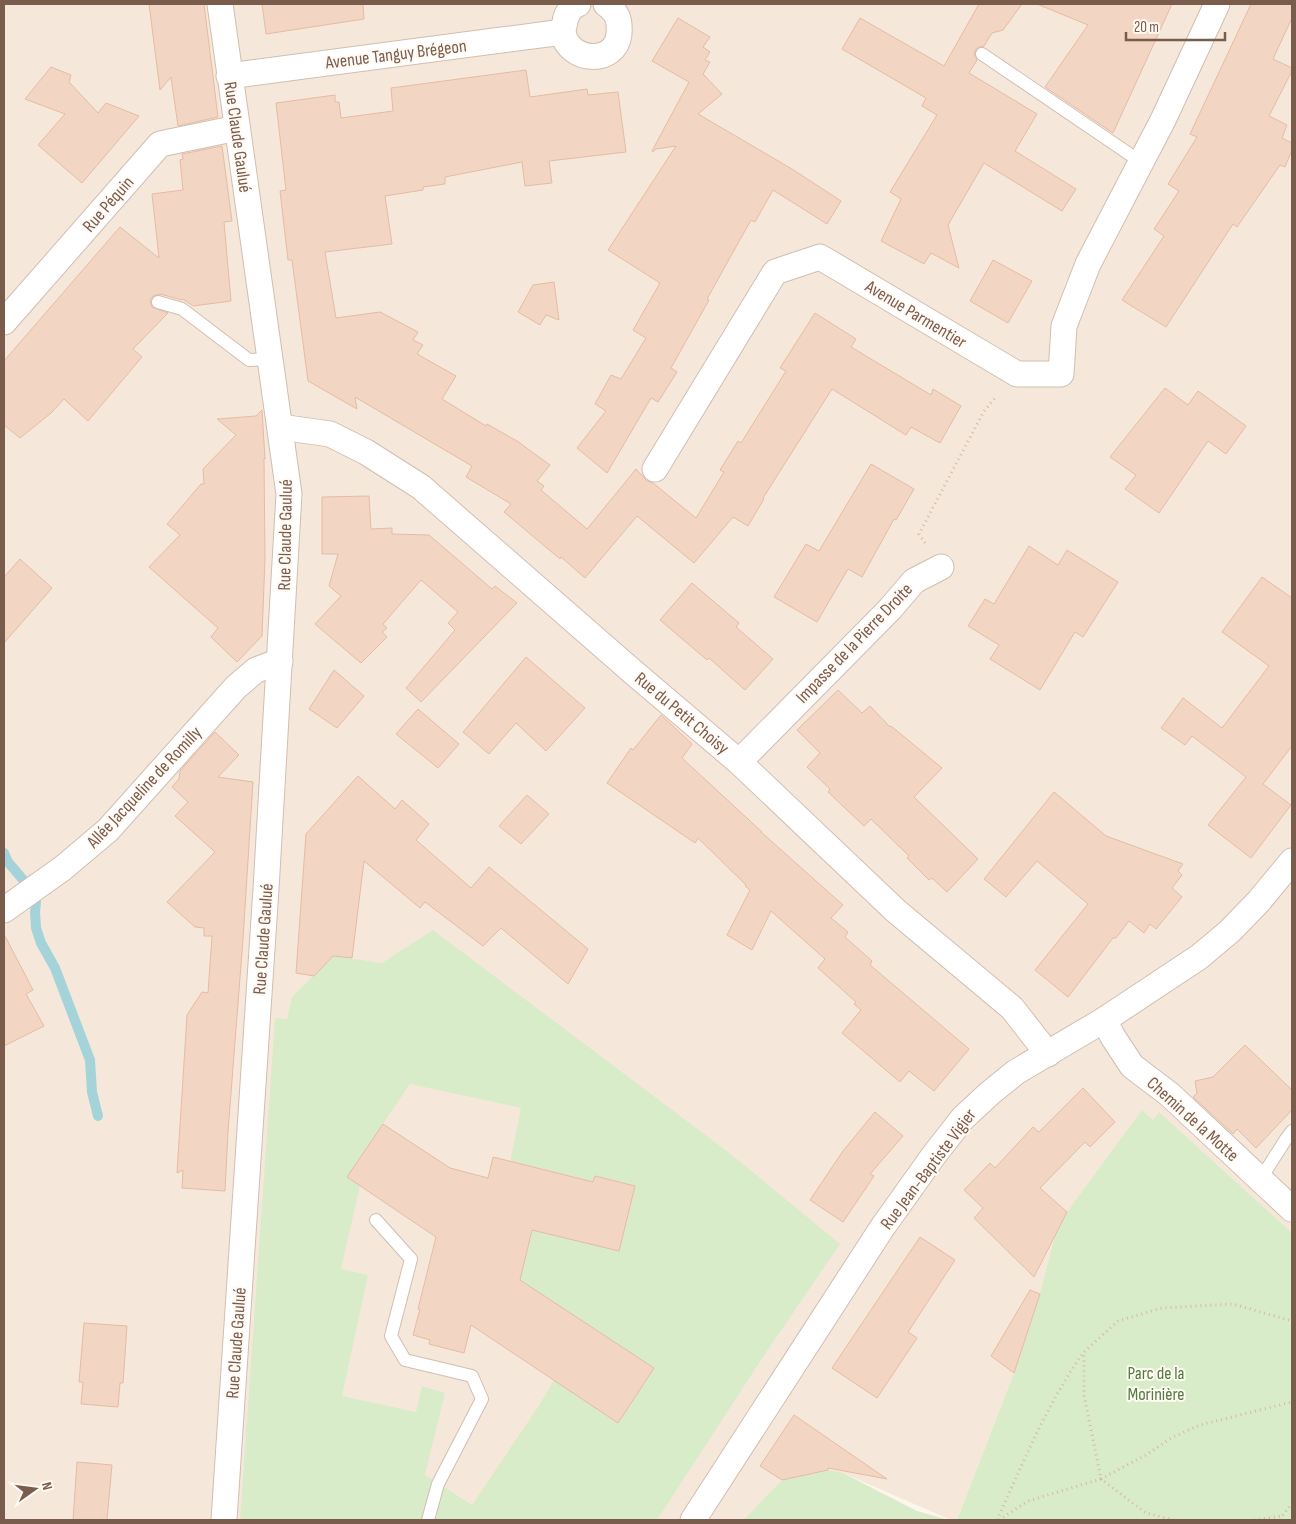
<svg xmlns="http://www.w3.org/2000/svg" width="1296" height="1524" viewBox="0 0 1296 1524" font-family="'Sofia Sans Condensed',sans-serif">
<style>
.residential{fill:#f5e8da}
.green{fill:#d8ecc9;fill-rule:evenodd}
.lines{fill:none;stroke-linecap:round;stroke-linejoin:round}
.stream{stroke:#a5d3da;stroke-width:10}
.building{fill:#f3d5c3;stroke:#e6bba3}
.lane-casing{stroke:#d1beb0;stroke-width:14}
.street-casing{stroke:#d1beb0;stroke-width:27}
.path{stroke:#d9b8a5;stroke-width:3;stroke-dasharray:1 4;stroke-linecap:butt}
.lane{stroke:#fff;stroke-width:12}
.street{stroke:#fff;stroke-width:25}
.labels{text-anchor:middle;stroke-width:4;stroke-linejoin:round;paint-order:stroke}
.street-label{font-size:18px;fill:#7a5c4d;stroke:#fffaf3}
.park-label{font-size:18px;fill:#537a41;stroke:#fffaf3}
</style>
<rect width="100%" height="100%" fill="#fdf6ec"/>
<path class="residential" d="M 4,4 L 1292,4 L 1292,1251 L 1142,1110 L 1055,1235 L 1040,1293 L 1014,1373 L 957,1520 L 951,1520 L 843,1473 L 782,1480 L 743,1520 L 4,1520 Z"/>
<g class="green">
<path d="M 433,930 L 732,1155 L 840,1244 L 763,1357 L 657,1520 L 240,1520 L 275,1018 L 287,1019 L 292,997 L 333,956 L 382,963 ZM 410,1084 L 521,1108 L 510,1162 L 593,1182 L 595,1176 L 635,1186 L 619,1250 L 533,1228 L 520,1280 L 654,1368 L 618,1423 L 554,1380 L 538,1407 L 472,1505 L 425,1475 L 445,1393 L 422,1386 L 416,1412 L 342,1396 L 368,1275 L 341,1269 L 360,1186 L 347,1177 Z"/>
<path d="M 1142,1110 L 1153,1120 L 1159,1112 L 1292,1233 L 1292,1520 L 957,1520 L 1014,1373 L 1040,1293 L 1055,1235 L 1067,1212 Z"/>
<path d="M 827,1470 L 843,1473 L 917,1511 L 949,1520 L 743,1520 L 782,1480 Z"/>
</g>
<g class="lines">
<g class="stream">
<path d="M 4,853 L 8,862 L 25,882"/>
<path d="M 36,902 L 35,912 L 36,928 L 41,943 L 55,968 L 90,1060 L 92,1092 L 98,1116"/>
</g>
</g>
<g class="building">
<path d="M 149,4 L 204,4 L 218,117 L 178,126 L 171,77 L 160,90 Z"/>
<path d="M 262,4 L 363,4 L 364,19 L 266,34 Z"/>
<path d="M 979,4 L 1022,4 L 1003,30 L 992,33 L 984,46 L 979,47 L 976,49 L 974,54 L 977,60 L 969,73 L 1037,114 L 1015,151 L 1076,189 L 1062,211 L 984,163 L 948,225 L 959,268 L 931,253 L 924,264 L 881,241 L 901,199 L 890,192 L 937,115 L 922,106 L 926,98 L 842,49 L 860,18 L 944,66 Z"/>
<path d="M 1037,4 L 1172,4 L 1113,133 L 1045,87 L 1088,25 Z"/>
<path d="M 1251,4 L 1292,4 L 1292,18 L 1273,59 L 1292,68 L 1292,71 L 1269,116 L 1287,125 L 1282,138 L 1292,143 L 1292,150 L 1285,167 L 1280,165 L 1237,227 L 1233,224 L 1166,327 L 1122,300 L 1164,236 L 1154,229 L 1179,191 L 1168,184 L 1197,137 L 1190,134 Z"/>
<path d="M 678,18 L 710,37 L 703,47 L 710,52 L 705,60 L 710,62 L 703,74 L 722,94 L 698,114 L 792,169 L 841,201 L 827,224 L 773,190 L 755,222 L 751,220 L 707,299 L 709,300 L 671,368 L 677,372 L 658,402 L 651,398 L 607,473 L 577,448 L 606,411 L 595,404 L 611,375 L 621,379 L 646,338 L 633,330 L 660,283 L 608,250 L 676,146 L 656,149 L 653,152 L 652,151 L 689,82 L 652,61 Z"/>
<path d="M 51,67 L 71,75 L 69,82 L 98,113 L 106,103 L 139,116 L 82,183 L 38,145 L 65,114 L 25,99 Z"/>
<path d="M 526,70 L 530,97 L 587,89 L 588,95 L 618,92 L 626,152 L 549,161 L 552,183 L 525,186 L 522,162 L 445,177 L 445,184 L 423,187 L 423,190 L 385,196 L 392,244 L 325,252 L 336,318 L 380,312 L 418,332 L 413,340 L 423,345 L 417,354 L 456,376 L 442,399 L 486,426 L 487,424 L 517,441 L 550,465 L 537,481 L 544,486 L 541,490 L 587,529 L 636,469 L 647,481 L 653,483 L 696,518 L 724,472 L 720,470 L 738,441 L 741,443 L 786,371 L 780,368 L 815,313 L 856,339 L 851,347 L 931,395 L 933,389 L 961,406 L 940,443 L 911,427 L 906,435 L 832,389 L 763,498 L 764,499 L 748,526 L 733,517 L 694,563 L 637,516 L 585,578 L 561,557 L 560,559 L 504,512 L 511,504 L 466,477 L 472,466 L 355,397 L 357,409 L 308,381 L 292,260 L 288,260 L 280,191 L 286,190 L 276,103 L 335,95 L 335,102 L 339,102 L 341,118 L 393,111 L 391,88 Z"/>
<path d="M 222,146 L 232,221 L 224,222 L 231,301 L 193,306 L 183,299 L 182,300 L 160,294 L 153,296 L 150,300 L 152,307 L 168,313 L 133,349 L 142,357 L 88,421 L 64,399 L 51,413 L 20,438 L 4,425 L 4,361 L 120,227 L 159,258 L 152,194 L 183,190 L 180,160 L 183,159 L 182,154 Z"/>
<path d="M 993,260 L 1032,281 L 1008,323 L 970,301 Z"/>
<path d="M 554,282 L 559,320 L 546,315 L 540,325 L 518,312 L 533,285 Z"/>
<path d="M 1165,388 L 1188,405 L 1198,391 L 1246,426 L 1226,454 L 1208,441 L 1159,513 L 1125,489 L 1136,475 L 1110,457 Z"/>
<path d="M 262,410 L 265,459 L 264,458 L 265,558 L 262,636 L 237,662 L 211,637 L 218,628 L 149,567 L 180,535 L 167,524 L 201,484 L 204,484 L 203,469 L 236,435 L 217,419 L 256,416 Z"/>
<path d="M 871,464 L 914,489 L 896,520 L 894,519 L 862,577 L 848,569 L 817,622 L 774,597 L 806,544 L 819,551 Z"/>
<path d="M 369,496 L 371,529 L 392,528 L 392,534 L 429,535 L 492,589 L 495,586 L 517,603 L 421,702 L 406,688 L 455,630 L 448,623 L 458,612 L 421,580 L 383,624 L 387,628 L 382,632 L 387,637 L 361,663 L 315,624 L 341,596 L 329,586 L 338,554 L 322,554 L 322,497 Z"/>
<path d="M 1029,546 L 1058,565 L 1067,550 L 1118,582 L 1083,637 L 1075,632 L 1040,690 L 990,659 L 999,645 L 968,626 L 985,599 L 994,604 Z"/>
<path d="M 20,559 L 52,588 L 4,643 L 4,577 Z"/>
<path d="M 1262,577 L 1292,598 L 1292,746 L 1263,784 L 1291,805 L 1251,858 L 1208,825 L 1246,777 L 1192,736 L 1185,745 L 1161,728 L 1183,698 L 1222,728 L 1269,666 L 1222,632 Z"/>
<path d="M 692,583 L 739,623 L 736,627 L 773,659 L 745,690 L 709,658 L 707,660 L 660,620 Z"/>
<path d="M 526,657 L 585,708 L 546,751 L 516,723 L 489,754 L 463,732 Z"/>
<path d="M 334,670 L 364,696 L 337,728 L 309,709 Z"/>
<path d="M 838,690 L 862,713 L 870,706 L 890,727 L 891,726 L 942,768 L 914,797 L 978,859 L 947,892 L 932,878 L 929,880 L 907,858 L 909,856 L 871,819 L 864,826 L 828,792 L 830,789 L 807,767 L 820,753 L 797,730 Z"/>
<path d="M 418,709 L 459,744 L 438,768 L 396,734 Z"/>
<path d="M 661,715 L 692,744 L 682,758 L 762,832 L 761,832 L 843,905 L 831,918 L 848,932 L 845,937 L 872,961 L 870,965 L 969,1049 L 934,1091 L 909,1071 L 900,1082 L 842,1033 L 861,1010 L 854,1004 L 856,1002 L 818,968 L 825,959 L 771,911 L 752,950 L 727,935 L 750,890 L 745,886 L 746,885 L 698,838 L 695,843 L 607,783 L 631,748 L 633,750 Z"/>
<path d="M 215,732 L 239,755 L 218,777 L 253,782 L 243,939 L 228,1132 L 225,1191 L 182,1188 L 183,1170 L 177,1173 L 187,1015 L 202,992 L 208,993 L 212,936 L 204,936 L 204,928 L 195,927 L 167,902 L 215,852 L 175,816 L 188,802 L 172,787 L 179,779 L 180,771 Z"/>
<path d="M 358,776 L 395,809 L 402,800 L 429,824 L 416,840 L 471,888 L 489,867 L 588,949 L 568,984 L 501,928 L 483,946 L 425,902 L 420,908 L 364,861 L 352,958 L 333,956 L 314,976 L 296,973 L 306,834 Z"/>
<path d="M 1054,792 L 1106,836 L 1183,864 L 1178,871 L 1182,875 L 1172,888 L 1182,897 L 1156,929 L 1150,924 L 1144,933 L 1129,921 L 1116,938 L 1113,938 L 1068,997 L 1035,970 L 1088,904 L 1037,861 L 1006,897 L 984,879 Z"/>
<path d="M 527,795 L 549,814 L 521,844 L 499,826 Z"/>
<path d="M 4,934 L 33,990 L 26,994 L 44,1026 L 4,1046 Z"/>
<path d="M 1245,1045 L 1292,1090 L 1292,1110 L 1256,1148 L 1237,1129 L 1233,1134 L 1193,1097 L 1197,1093 L 1195,1081 L 1213,1077 Z"/>
<path d="M 1083,1088 L 1115,1122 L 1090,1147 L 1085,1142 L 1040,1188 L 1067,1212 L 1034,1277 L 974,1218 L 983,1208 L 964,1190 L 990,1163 L 995,1168 L 1033,1127 L 1039,1132 Z"/>
<path d="M 875,1112 L 903,1136 L 870,1174 L 874,1176 L 843,1222 L 810,1200 L 843,1151 Z"/>
<path d="M 383,1124 L 450,1168 L 488,1178 L 493,1157 L 593,1182 L 595,1176 L 635,1186 L 619,1251 L 532,1230 L 520,1280 L 654,1368 L 618,1423 L 471,1325 L 464,1353 L 429,1344 L 430,1340 L 413,1335 L 420,1309 L 418,1309 L 436,1237 L 347,1177 Z"/>
<path d="M 920,1237 L 955,1260 L 908,1332 L 917,1338 L 877,1398 L 832,1368 Z"/>
<path d="M 1030,1290 L 1040,1294 L 1014,1373 L 991,1356 Z"/>
<path d="M 84,1323 L 127,1326 L 123,1383 L 120,1383 L 118,1407 L 81,1404 L 83,1382 L 79,1382 Z"/>
<path d="M 794,1415 L 887,1479 L 828,1468 L 828,1470 L 782,1480 L 760,1466 Z"/>
<path d="M 77,1462 L 112,1465 L 107,1520 L 73,1520 Z"/>
</g>
<g class="lines">
<defs>
<g id="lane">
<path d="M 982,54 L 1141,162"/>
<path d="M 158,302 L 182,309 L 249,360 L 271,359"/>
<path d="M 1260,1180 L 1286,1139 L 1292,1131"/>
<path d="M 376,1220 L 411,1259 L 391,1336 L 405,1360 L 472,1376 L 482,1399 L 438,1484 L 428,1520"/>
</g>
<g id="street">
<path d="M 220,4 L 289,494 L 266,889 L 224,1520"/>
<path d="M 578,4 C 571,7 566,14 565,22 C 564,25 563,30 563,33 C 569,63 616,65 619,34 C 620,20 618,13 606,4"/>
<path d="M 229,76 L 563,32"/>
<path d="M 4,322 L 160,144 L 237,128"/>
<path d="M 280,427 L 330,434 L 366,452 L 421,487 L 633,672 L 739,762 L 896,911 L 1012,1008 L 1048,1054"/>
<path d="M 655,469 L 775,272 L 820,257 L 1017,374 L 1061,374 L 1064,326 L 1088,264 L 1163,120 L 1217,4"/>
<path d="M 739,762 L 890,609 L 914,581 L 941,567"/>
<path d="M 4,910 L 63,868 L 108,830 L 236,687 L 256,670 L 280,661"/>
<path d="M 1104,1020 L 1113,1037 L 1132,1066 L 1169,1094 L 1292,1209"/>
<path d="M 693,1520 L 882,1228 L 934,1155 L 963,1118 L 990,1093 L 1016,1072 L 1104,1020 L 1199,957 L 1230,931 L 1259,901 L 1292,861"/>
</g>
</defs>
<use href="#lane" class="lane-casing"/>
<use href="#street" class="street-casing"/>
<g class="path">
<path d="M 925,543 L 919,534 L 984,411 L 996,397"/>
<path d="M 997,1520 C 1023,1463 1047,1404 1083,1353"/>
<path d="M 999,1520 L 1028,1501 L 1101,1479 L 1084,1395 L 1084,1352 L 1118,1321 L 1162,1308 L 1233,1304 L 1292,1321"/>
<path d="M 1174,1520 L 1146,1513 L 1101,1479 L 1146,1455 L 1173,1437 L 1200,1425 L 1292,1402"/>
<path d="M 1254,1520 L 1282,1516"/>
<path d="M 1281,1520 L 1282,1516 L 1292,1503"/>
</g>
<use href="#lane" class="lane"/>
<use href="#street" class="street"/>
</g>
<g class="labels">
<g class="street-label">
<text transform="translate(396 54) rotate(-7)" y="6">Avenue Tanguy Brégeon</text>
<text transform="translate(238 137) rotate(82)" y="6">Rue Claude Gaulué</text>
<text transform="translate(108 204) rotate(-49)" y="6">Rue Péquin</text>
<text transform="translate(916 314) rotate(31)" y="6">Avenue Parmentier</text>
<text transform="translate(285 535) rotate(-89)" y="6">Rue Claude Gaulué</text>
<text transform="translate(854 643) rotate(-46)" y="6">Impasse de la Pierre Droite</text>
<text transform="translate(682 713) rotate(40)" y="6">Rue du Petit Choisy</text>
<text transform="translate(144 787) rotate(-47)" y="6">Allée Jacqueline de Romilly</text>
<text transform="translate(263 939) rotate(-86)" y="6">Rue Claude Gaulué</text>
<text transform="translate(1193 1119) rotate(42)" y="6">Chemin de la Motte</text>
<text transform="translate(928 1169) rotate(-53)" y="6">Rue Jean-Baptiste Vigier</text>
<text transform="translate(236 1343) rotate(-86)" y="6">Rue Claude Gaulué</text>
</g>
<g class="park-label">
<text x="1156" y="1379">Parc de la<tspan x="1156" dy="21">Morinière</tspan></text>
</g>
</g>
<rect width="1296" height="1524" fill="none" stroke="#7a5c4d" stroke-width="10"/>
<g transform="translate(35 1489) rotate(76)" stroke="#fffaf3" stroke-width="4" paint-order="stroke">
<path d="M0-4L9 19L0 12L-9 19Z" fill="#7a5c4d"/>
<text y="-8" font-size="14" font-weight="bold" text-anchor="middle" fill="#7a5c4d">N</text>
</g>
<path d="M1126 32v8h99v-8" fill="none" stroke="#7a5c4d" stroke-width="2.5"/>
<text x="1134" y="32" font-size="15" fill="#7a5c4d" stroke="#fffaf3" stroke-width="4" paint-order="stroke">20 m</text>
</svg>
